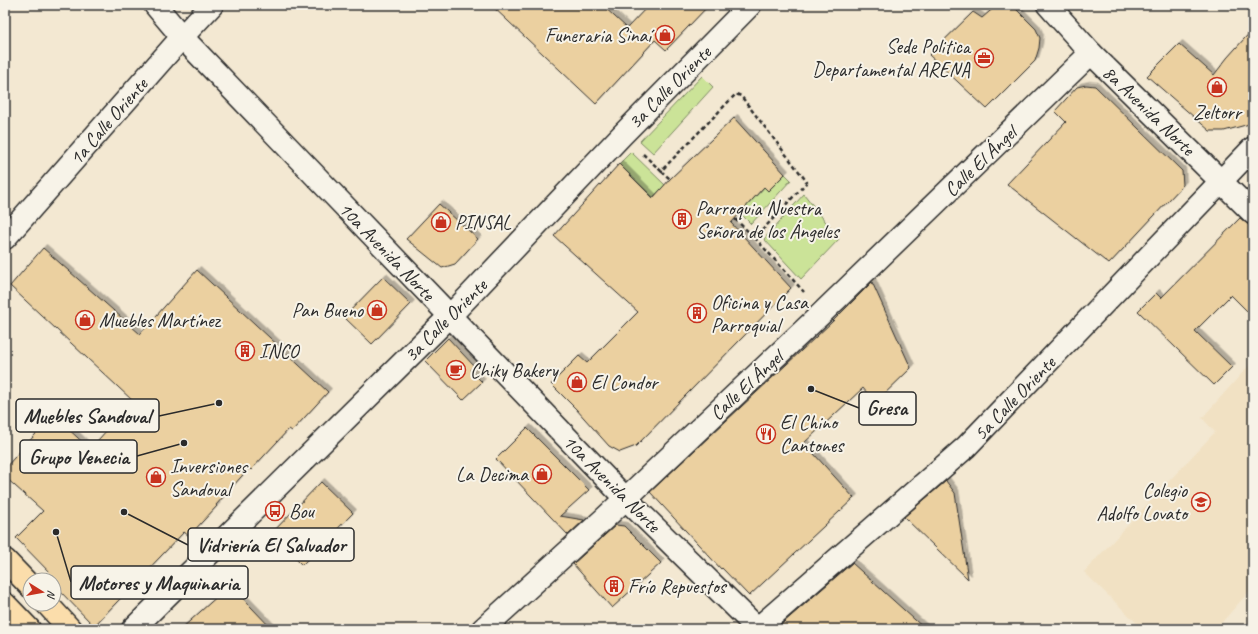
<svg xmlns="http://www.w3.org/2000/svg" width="1258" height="634" viewBox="0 0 1258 634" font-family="Caveat,sans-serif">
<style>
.built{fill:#f1e1c3}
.green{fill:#cbe398;stroke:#7b8762}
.building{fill:#ebd0a0;stroke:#2b2b2b;filter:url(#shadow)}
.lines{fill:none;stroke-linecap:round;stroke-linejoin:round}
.street-casing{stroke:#2b2b2b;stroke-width:25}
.secondary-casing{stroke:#2b2b2b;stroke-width:25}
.primary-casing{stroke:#2b2b2b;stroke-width:25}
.path{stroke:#2b2b2b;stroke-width:2.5;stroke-dasharray:4 3;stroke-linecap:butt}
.street{stroke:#f7f3e8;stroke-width:22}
.secondary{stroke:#f7f3e8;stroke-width:22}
.primary{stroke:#fbddab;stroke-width:22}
.labels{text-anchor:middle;stroke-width:4;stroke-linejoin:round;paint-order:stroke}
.poi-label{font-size:20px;fill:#2b2b2b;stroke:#f7f3e8;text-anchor:start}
.street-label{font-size:20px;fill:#2b2b2b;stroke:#f7f3e8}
.leader{fill:none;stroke:#2b2b2b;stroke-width:1.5}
.callout-dot{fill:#2b2b2b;stroke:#f7f3e8;stroke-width:1.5}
.callout{fill:#f7f3e8;stroke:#2b2b2b;stroke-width:1.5}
.callout-label{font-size:21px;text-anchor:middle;font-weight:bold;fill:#2b2b2b}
</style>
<defs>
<filter id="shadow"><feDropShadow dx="3.5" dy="-3.5" stdDeviation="0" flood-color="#0004"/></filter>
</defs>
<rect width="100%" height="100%" fill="#f3e8d2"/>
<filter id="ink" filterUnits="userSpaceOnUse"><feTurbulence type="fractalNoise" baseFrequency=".025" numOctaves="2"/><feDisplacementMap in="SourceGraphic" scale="8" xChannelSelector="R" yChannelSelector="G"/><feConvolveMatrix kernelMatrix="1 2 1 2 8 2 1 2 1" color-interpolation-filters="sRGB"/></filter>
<g filter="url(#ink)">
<path class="built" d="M 1253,361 L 1253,587 L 1216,629 L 1143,629 L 1084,572 L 1215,432 L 1202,418 Z"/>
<g class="green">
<path d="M 702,76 L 713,87 L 653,153 L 640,141 Z"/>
<path d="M 631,152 L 665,185 L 653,197 L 619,164 Z"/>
<path d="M 785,174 L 791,180 L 751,224 L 740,213 L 764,187 L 768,191 Z"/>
<path d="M 804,194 L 839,239 L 801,279 L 764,239 Z"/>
</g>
<g class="building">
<path d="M 491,5 L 602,5 L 627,28 L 649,5 L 709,5 L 666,50 L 655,40 L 596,104 Z"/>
<path d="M 997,5 L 1012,5 L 1036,29 L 1040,38 L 1039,48 L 1035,61 L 987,109 L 929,55 L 973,12 L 982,18 Z"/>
<path d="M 1253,29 L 1253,123 L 1224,131 L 1210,131 L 1147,76 L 1179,44 L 1214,75 L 1227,58 Z"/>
<path d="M 1086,85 L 1095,86 L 1182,171 L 1183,185 L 1109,264 L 1007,184 L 1066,122 L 1055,111 L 1077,87 Z"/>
<path d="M 734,118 L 785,174 L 768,191 L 764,187 L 731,223 L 791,288 L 636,446 L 620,452 L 609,446 L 576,409 L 551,384 L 579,356 L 587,363 L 638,312 L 554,236 L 619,164 L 653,198 L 670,179 Z"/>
<path d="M 439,204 L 478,239 L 455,264 L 442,268 L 406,239 Z"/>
<path d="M 1240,218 L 1245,222 L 1249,225 L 1253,225 L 1253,317 L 1231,295 L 1195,331 L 1232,367 L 1214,385 L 1138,311 L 1156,293 L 1161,298 Z"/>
<path d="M 43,248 L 140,334 L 197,270 L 328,392 L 292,431 L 289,429 L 251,470 L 249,468 L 216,505 L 217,506 L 189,536 L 184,532 L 94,626 L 54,585 L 54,580 L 50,580 L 53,576 L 16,538 L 43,511 L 5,477 L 5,468 L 53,415 L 90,449 L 133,401 L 10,286 Z"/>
<path d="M 383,277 L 411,304 L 372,344 L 344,317 Z"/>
<path d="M 872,282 L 911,368 L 875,403 L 863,388 L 804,443 L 854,498 L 749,596 L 722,568 L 721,569 L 650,492 L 832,322 Z"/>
<path d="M 448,338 L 474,366 L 470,370 L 482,382 L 463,400 L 425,361 Z"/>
<path d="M 527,428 L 589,490 L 560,516 L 584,520 L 568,535 L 496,459 Z"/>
<path d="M 946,481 L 955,493 L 968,579 L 904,517 Z"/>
<path d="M 321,482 L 353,513 L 302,565 L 271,534 Z"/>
<path d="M 616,525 L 624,526 L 661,563 L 612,608 L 573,564 Z"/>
<path d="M 852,563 L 925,629 L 776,629 Z"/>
<path d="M 230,585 L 272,629 L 181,629 Z"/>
</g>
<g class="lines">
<defs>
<g id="street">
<path d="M 1048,5 L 1091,53 L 1253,213"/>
<path d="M 5,238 L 182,37 L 212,5"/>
<path d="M 483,629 L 605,518 L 821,314 L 1091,53"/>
<path d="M 757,629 L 966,447 L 1253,148"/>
</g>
<g id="secondary">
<path d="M 155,5 L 182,37 L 450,316 L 625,498 L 758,629"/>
<path d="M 133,629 L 450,316 L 622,135 L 750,5"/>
</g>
<g id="primary">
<path d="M 5,560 L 30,586"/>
<path d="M 5,604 L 29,629"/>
<path d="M 47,604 L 70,629"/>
</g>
</defs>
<use href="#street" class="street-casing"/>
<use href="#secondary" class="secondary-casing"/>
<use href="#primary" class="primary-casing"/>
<g class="path">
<path d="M 643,154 L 661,171 L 736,94 L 741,96 L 807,182 L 755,238 L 804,292"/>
<path d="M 661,171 L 670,179"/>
<path d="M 735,219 L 755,238"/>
</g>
<use href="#street" class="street"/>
<use href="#secondary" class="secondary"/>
<use href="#primary" class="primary"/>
</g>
</g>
<defs>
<symbol id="shop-ring" viewBox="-11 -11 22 22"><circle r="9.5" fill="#f7f3e8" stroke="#c8321e" stroke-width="1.5"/><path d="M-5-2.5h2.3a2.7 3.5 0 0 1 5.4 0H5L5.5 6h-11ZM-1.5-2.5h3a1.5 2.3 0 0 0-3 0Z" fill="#c8321e"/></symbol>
<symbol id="office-ring" viewBox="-11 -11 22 22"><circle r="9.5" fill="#f7f3e8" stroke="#c8321e" stroke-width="1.5"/><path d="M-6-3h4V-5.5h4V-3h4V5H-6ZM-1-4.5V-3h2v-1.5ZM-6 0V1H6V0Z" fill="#c8321e"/></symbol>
<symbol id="building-ring" viewBox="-11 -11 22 22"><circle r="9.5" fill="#f7f3e8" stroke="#c8321e" stroke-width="1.5"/><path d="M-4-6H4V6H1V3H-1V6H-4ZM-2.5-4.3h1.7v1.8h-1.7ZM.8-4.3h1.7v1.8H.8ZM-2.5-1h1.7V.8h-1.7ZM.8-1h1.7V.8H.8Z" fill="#c8321e"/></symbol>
<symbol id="cafe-ring" viewBox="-11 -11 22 22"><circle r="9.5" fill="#f7f3e8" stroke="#c8321e" stroke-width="1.5"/><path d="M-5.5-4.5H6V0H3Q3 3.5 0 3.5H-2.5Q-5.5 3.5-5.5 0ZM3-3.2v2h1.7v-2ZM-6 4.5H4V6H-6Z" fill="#c8321e"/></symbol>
<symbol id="restaurant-ring" viewBox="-11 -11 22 22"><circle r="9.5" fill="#f7f3e8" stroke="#c8321e" stroke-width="1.5"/><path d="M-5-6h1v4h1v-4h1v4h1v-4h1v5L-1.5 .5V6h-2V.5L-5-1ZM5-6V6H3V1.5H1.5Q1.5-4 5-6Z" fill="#c8321e"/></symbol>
<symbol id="school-ring" viewBox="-11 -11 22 22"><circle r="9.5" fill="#f7f3e8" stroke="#c8321e" stroke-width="1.5"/><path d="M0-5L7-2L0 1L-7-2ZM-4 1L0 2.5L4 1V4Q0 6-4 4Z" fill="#c8321e"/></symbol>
<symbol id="bus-ring" viewBox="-11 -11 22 22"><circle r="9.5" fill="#f7f3e8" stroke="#c8321e" stroke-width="1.5"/><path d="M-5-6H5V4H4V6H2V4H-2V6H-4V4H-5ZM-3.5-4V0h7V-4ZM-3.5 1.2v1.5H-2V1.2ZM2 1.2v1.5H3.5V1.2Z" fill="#c8321e"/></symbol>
</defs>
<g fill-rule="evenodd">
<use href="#shop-ring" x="654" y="24" width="22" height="22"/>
<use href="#office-ring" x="973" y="47" width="22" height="22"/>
<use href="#shop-ring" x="1206" y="76" width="22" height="22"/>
<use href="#building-ring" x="671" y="208" width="22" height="22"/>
<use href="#shop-ring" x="430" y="211" width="22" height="22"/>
<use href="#shop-ring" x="366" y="299" width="22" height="22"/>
<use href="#building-ring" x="686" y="302" width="22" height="22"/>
<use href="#shop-ring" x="74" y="309" width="22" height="22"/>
<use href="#building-ring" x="234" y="340" width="22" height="22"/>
<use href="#cafe-ring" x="445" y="359" width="22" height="22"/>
<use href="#shop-ring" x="566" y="371" width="22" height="22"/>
<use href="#restaurant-ring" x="755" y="423" width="22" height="22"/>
<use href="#shop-ring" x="531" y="463" width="22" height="22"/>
<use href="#shop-ring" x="145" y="466" width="22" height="22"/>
<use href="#school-ring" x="1190" y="491" width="22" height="22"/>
<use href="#bus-ring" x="264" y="500" width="22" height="22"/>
<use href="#building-ring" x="603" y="575" width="22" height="22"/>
</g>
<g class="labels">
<g class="poi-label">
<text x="651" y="42" text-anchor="end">Funeraria Sinaí</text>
<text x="970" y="53" text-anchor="end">Sede Politica<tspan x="970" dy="23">Departamental ARENA</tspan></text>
<text x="1217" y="119" text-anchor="middle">Zeltorr</text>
<text x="696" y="215">Parroquia Nuestra<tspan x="696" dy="23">Señora de los Ángeles</tspan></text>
<text x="455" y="229">PINSAL</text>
<text x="711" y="309">Oficina y Casa<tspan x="711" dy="23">Parroquial</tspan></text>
<text x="363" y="317" text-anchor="end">Pan Bueno</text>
<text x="99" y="327">Muebles Martínez</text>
<text x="259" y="358">INCO</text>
<text x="470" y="377">Chiky Bakery</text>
<text x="591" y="389">El Condor</text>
<text x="780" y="429">El Chino<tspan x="780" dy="23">Cantones</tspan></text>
<text x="170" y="473">Inversiones<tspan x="170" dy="23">Sandoval</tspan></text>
<text x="528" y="481" text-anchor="end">La Decima</text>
<text x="1187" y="497" text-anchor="end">Colegio<tspan x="1187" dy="23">Adolfo Lovato</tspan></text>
<text x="289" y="518">Bou</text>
<text x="628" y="593">Frío Repuestos</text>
</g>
<g class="street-label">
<text transform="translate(669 87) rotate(-45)" y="7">3a Calle Oriente</text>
<text transform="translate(1149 110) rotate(44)" y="7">8a Avenida Norte</text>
<text transform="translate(108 121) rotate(-49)" y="7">1a Calle Oriente</text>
<text transform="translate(980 161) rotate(-44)" y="7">Calle El Ángel</text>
<text transform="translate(387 251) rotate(46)" y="7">10a Avenida Norte</text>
<text transform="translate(445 320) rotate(-45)" y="7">3a Calle Oriente</text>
<text transform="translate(746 385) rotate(-43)" y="7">Calle El Ángel</text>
<text transform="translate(1014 398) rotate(-46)" y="7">5a Calle Oriente</text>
<text transform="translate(612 483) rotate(45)" y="7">10a Avenida Norte</text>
</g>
</g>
<path class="leader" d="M811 389L859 408M219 403L159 416M184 443L137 456M124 512L188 545M56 532L71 582"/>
<g class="callout-dot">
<circle cx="811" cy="389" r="4"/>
<circle cx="219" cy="403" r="4"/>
<circle cx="184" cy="443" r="4"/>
<circle cx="124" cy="512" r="4"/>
<circle cx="56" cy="532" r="4"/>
</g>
<g class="callout">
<rect x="859" y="392" width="57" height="33" rx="4"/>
<rect x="16" y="399" width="143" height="33" rx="4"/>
<rect x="20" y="440" width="117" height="33" rx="4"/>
<rect x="188" y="528" width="166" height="33" rx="4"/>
<rect x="71" y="566" width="177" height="33" rx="4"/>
</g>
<g class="callout-label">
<text x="887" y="415">Gresa</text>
<text x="87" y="423">Muebles Sandoval</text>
<text x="79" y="464">Grupo Venecia</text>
<text x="271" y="552">Vidriería El Salvador</text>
<text x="159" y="590">Motores y Maquinaria</text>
</g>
<rect width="1258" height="634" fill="none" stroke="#f7f3e8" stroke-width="20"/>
<rect x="10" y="10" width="1238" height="614" fill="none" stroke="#2b2b2b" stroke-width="1.5" filter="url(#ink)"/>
<g transform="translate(42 592) rotate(101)"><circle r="19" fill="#f7f3e8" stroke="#a5a39c"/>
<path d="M0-3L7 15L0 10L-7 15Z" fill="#c8321e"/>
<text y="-6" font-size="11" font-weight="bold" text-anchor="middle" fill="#2b2b2b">N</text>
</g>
</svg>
